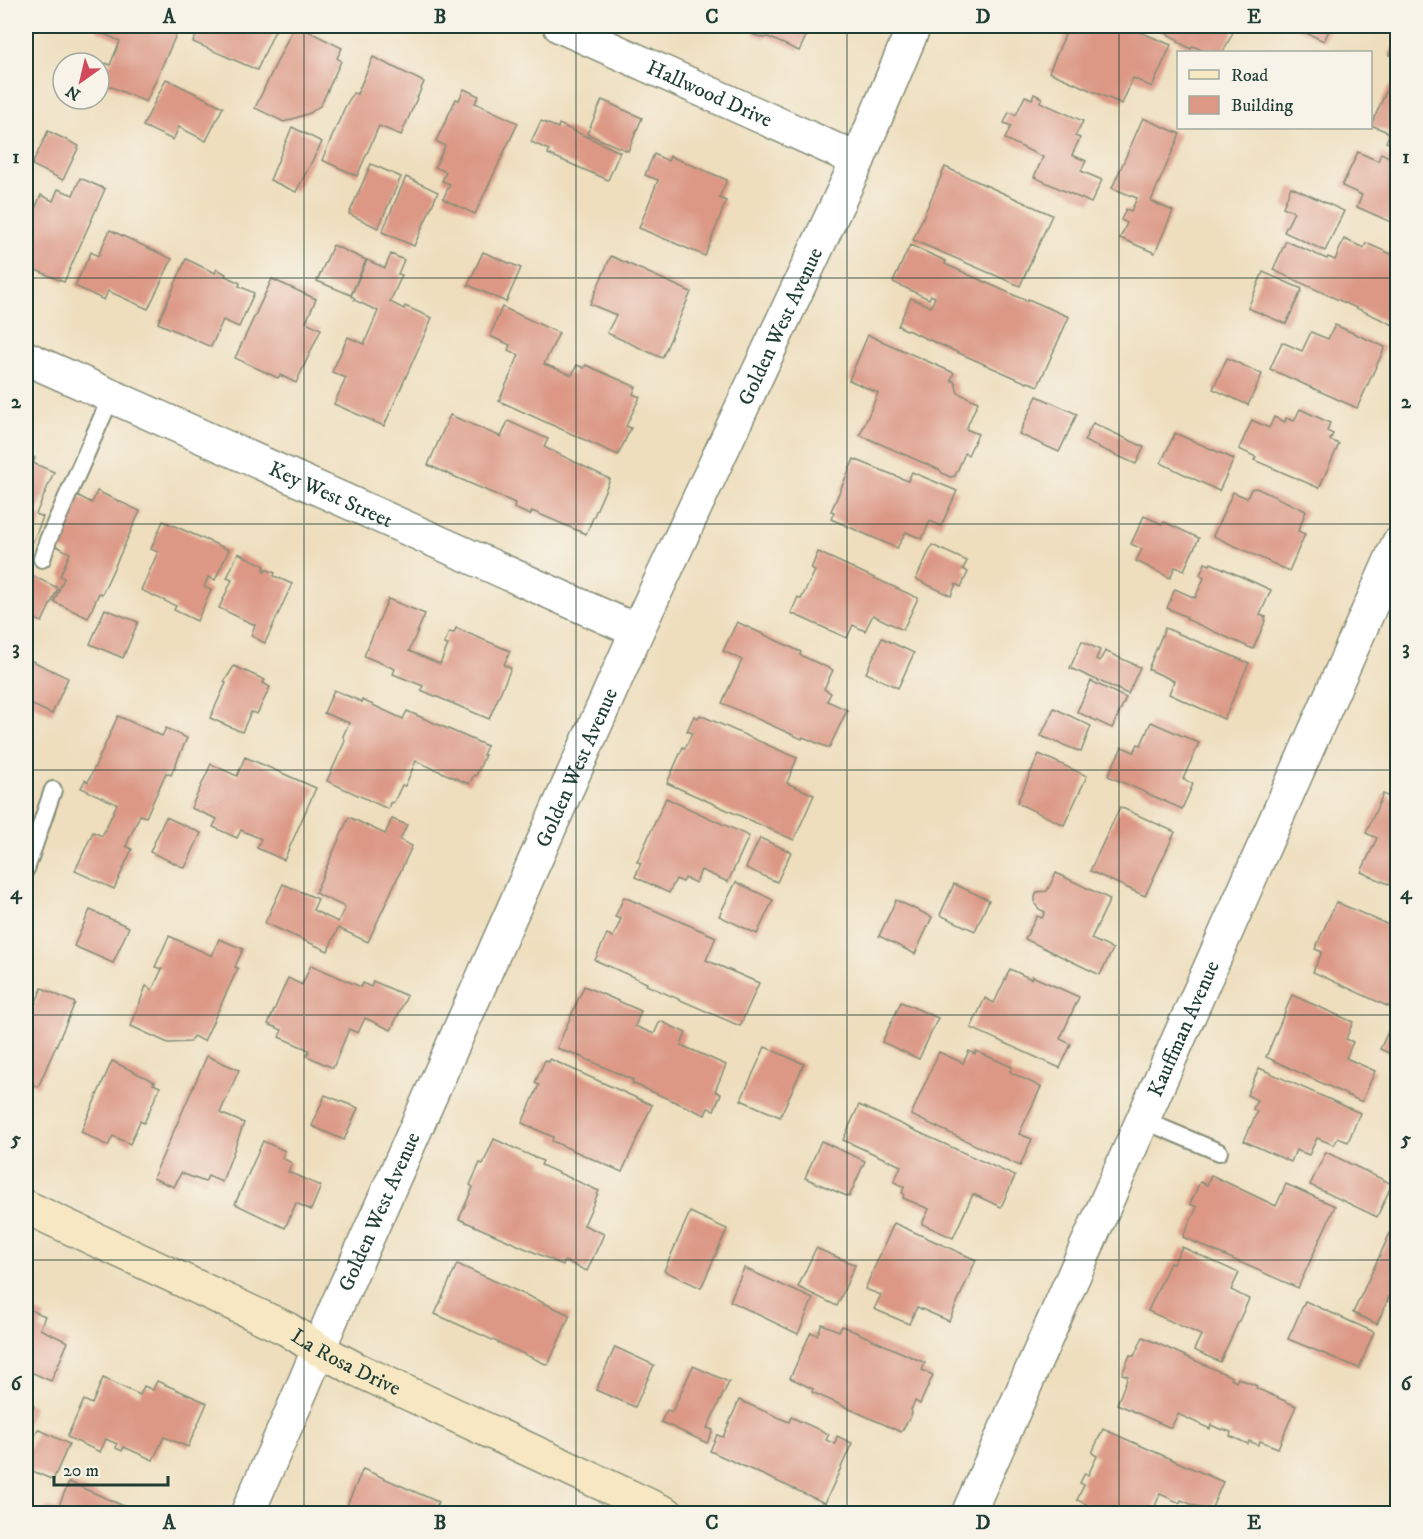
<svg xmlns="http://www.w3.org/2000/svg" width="1423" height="1539" viewBox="0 0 1423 1539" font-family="'IM FELL DW Pica',serif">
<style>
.building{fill:#dc9885}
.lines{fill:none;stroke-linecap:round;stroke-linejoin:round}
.lane-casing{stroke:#868e78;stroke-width:20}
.street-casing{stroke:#868e78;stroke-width:36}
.secondary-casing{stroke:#868e78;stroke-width:36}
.lane{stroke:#fff;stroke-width:16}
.street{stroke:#fff;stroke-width:33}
.secondary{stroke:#f7e8c3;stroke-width:33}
.grid{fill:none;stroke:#1f3d34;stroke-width:1.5;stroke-opacity:0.55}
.labels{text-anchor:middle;stroke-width:4.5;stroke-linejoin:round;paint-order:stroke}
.street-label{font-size:21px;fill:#1f3d34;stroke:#f7f3e8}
.neatline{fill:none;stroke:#1f3d34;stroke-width:2}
.grid-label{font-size:20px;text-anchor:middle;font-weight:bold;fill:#1f3d34}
</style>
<rect width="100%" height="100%" fill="#f7f3e8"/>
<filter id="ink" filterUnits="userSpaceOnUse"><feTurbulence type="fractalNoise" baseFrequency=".0167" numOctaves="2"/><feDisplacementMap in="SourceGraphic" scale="12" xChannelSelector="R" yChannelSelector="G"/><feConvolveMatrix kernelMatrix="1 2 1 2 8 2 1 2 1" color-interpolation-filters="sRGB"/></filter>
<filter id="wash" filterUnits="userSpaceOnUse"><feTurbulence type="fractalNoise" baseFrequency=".008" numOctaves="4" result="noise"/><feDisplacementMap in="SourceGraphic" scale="24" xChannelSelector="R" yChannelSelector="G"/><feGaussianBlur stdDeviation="1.35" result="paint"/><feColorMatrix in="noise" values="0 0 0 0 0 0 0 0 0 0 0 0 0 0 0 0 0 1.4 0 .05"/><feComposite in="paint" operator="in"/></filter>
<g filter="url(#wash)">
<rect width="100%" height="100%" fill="#eedebd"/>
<g id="blocks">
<g class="building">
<path d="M 26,26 L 35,26 L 26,46 Z"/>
<path d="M 100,26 L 180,26 L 146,102 L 100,82 L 103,76 L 100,75 L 106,63 L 110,65 L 120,41 L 97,31 Z"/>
<path d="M 201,26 L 277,26 L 257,70 L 193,42 Z"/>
<path d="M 294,26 L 298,26 L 342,48 L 337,58 L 341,61 L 321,105 L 310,113 L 284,122 L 255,108 Z"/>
<path d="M 742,26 L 811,26 L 799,51 L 768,37 L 764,38 L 754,35 L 753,30 Z"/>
<path d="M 1069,26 L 1083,30 L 1085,26 L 1143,26 L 1140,32 L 1171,45 L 1152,87 L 1133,78 L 1122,104 L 1049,72 Z"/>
<path d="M 1151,26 L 1236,26 L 1223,52 L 1206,52 L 1193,46 L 1191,49 L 1178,42 L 1179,40 Z"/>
<path d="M 1291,26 L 1331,26 L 1324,41 Z"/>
<path d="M 1398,36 L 1398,59 L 1389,55 Z"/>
<path d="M 373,57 L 424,82 L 401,135 L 379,126 L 357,176 L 322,160 L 344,109 L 353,93 L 357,94 Z"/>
<path d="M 166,79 L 223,107 L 206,141 L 179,127 L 173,140 L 143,126 Z"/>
<path d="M 1389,85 L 1398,89 L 1398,148 L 1386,142 L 1390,133 L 1371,125 Z"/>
<path d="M 464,89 L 479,96 L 475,103 L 518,123 L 475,214 L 443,199 L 450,184 L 442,181 L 446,172 L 435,167 L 445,146 L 436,141 L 456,99 L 459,100 Z"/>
<path d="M 1034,94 L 1042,98 L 1040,102 L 1083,121 L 1075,136 L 1080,138 L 1072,155 L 1086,161 L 1081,171 L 1102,180 L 1091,203 L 1034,177 L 1043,157 L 1005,139 L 1011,126 L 1004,123 L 1009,112 L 1016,115 L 1025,96 L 1032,99 Z"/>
<path d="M 602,100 L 642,118 L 628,151 L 587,134 Z"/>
<path d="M 1143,118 L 1180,134 L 1151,201 L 1173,211 L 1155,253 L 1120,238 L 1127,223 L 1121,220 L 1126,209 L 1131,211 L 1137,198 L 1112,188 Z"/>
<path d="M 541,121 L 558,128 L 559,124 L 620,152 L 608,180 L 548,154 L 549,150 L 531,142 Z"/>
<path d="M 292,127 L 322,142 L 296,192 L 270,180 Z"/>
<path d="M 48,131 L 79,146 L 63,180 L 32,165 Z"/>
<path d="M 1358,152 L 1378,161 L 1381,153 L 1398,161 L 1398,225 L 1357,207 L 1362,195 L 1342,186 Z"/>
<path d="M 654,154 L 668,161 L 670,156 L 727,180 L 719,198 L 726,201 L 705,256 L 639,228 L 658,180 L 645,175 Z"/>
<path d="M 371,164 L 401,177 L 378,228 L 349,214 Z"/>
<path d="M 945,167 L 1052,215 L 1020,286 L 913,240 Z"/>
<path d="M 406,177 L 438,192 L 414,246 L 382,232 Z"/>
<path d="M 80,178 L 105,189 L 64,282 L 29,267 L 31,262 L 26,259 L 26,229 L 41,195 L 53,201 L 58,189 L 73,195 Z"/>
<path d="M 1291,187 L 1344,211 L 1325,251 L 1284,232 L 1294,212 L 1283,207 Z"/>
<path d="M 110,230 L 172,259 L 148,309 L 108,291 L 104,300 L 75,286 L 91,252 L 98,256 Z"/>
<path d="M 1344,239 L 1364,248 L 1366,243 L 1398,257 L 1398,327 L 1273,270 L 1286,241 L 1327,259 L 1328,257 L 1335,260 Z"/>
<path d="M 333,245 L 366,260 L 351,295 L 317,281 Z"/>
<path d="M 910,245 L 946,261 L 945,264 L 1027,301 L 1028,299 L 1069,317 L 1038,386 L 1028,382 L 1027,383 L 898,326 L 911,298 L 931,307 L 935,297 L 931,295 L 929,299 L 893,282 Z"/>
<path d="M 483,252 L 521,268 L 506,302 L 468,285 Z"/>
<path d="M 391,254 L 404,260 L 398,274 L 402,275 L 390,302 L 404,309 L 405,306 L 432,318 L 384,426 L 334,404 L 346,378 L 332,372 L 348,337 L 364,344 L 378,311 L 354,300 L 355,298 L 351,296 L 367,260 L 385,268 Z"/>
<path d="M 611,256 L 691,292 L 662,358 L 607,333 L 616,315 L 590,304 Z"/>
<path d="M 186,259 L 215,273 L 217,269 L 226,274 L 225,276 L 240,283 L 239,286 L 254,293 L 239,327 L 223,320 L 211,347 L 158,323 Z"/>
<path d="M 1263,272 L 1302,289 L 1286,324 L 1248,308 Z"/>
<path d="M 272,279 L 316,299 L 306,322 L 321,329 L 296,383 L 280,375 L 278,378 L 235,358 Z"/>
<path d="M 502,307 L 559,333 L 544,364 L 572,375 L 577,365 L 584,368 L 586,365 L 636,387 L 633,394 L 640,397 L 626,426 L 631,428 L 618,455 L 499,401 L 519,355 L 508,350 L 510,345 L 490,336 Z"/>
<path d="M 1335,325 L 1385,347 L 1357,408 L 1270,369 L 1282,342 L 1302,351 L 1311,332 L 1328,339 Z"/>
<path d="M 868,335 L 954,373 L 951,380 L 955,382 L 958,393 L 978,402 L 966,429 L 978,434 L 968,455 L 965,453 L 955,476 L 950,477 L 942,473 L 940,470 L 860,435 L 878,393 L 849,380 Z"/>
<path d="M 1227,358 L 1262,374 L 1248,405 L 1213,389 Z"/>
<path d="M 1037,396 L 1077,414 L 1059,452 L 1019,434 Z"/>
<path d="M 1300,409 L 1330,423 L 1327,431 L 1333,434 L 1330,440 L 1339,444 L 1319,488 L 1254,460 L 1256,457 L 1239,449 L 1252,420 L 1269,428 L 1274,417 L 1285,422 L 1286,418 L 1294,421 Z"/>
<path d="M 450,415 L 501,437 L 508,421 L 548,439 L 544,447 L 610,479 L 586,534 L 532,511 L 530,515 L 514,508 L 515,503 L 428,465 Z"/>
<path d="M 1093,423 L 1144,447 L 1136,464 L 1084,441 Z"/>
<path d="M 1175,433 L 1234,459 L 1219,491 L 1161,463 Z"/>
<path d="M 26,453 L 35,458 L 33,463 L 54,472 L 36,514 L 43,517 L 26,559 Z"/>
<path d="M 854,459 L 908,481 L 912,472 L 957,491 L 941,526 L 930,521 L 922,539 L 906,532 L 897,548 L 831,519 L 834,512 L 831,511 Z"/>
<path d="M 1256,488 L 1306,511 L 1298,531 L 1305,534 L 1289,571 L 1213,536 L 1233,492 L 1247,498 L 1251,489 Z"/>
<path d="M 97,491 L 140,511 L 102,594 L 99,593 L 88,618 L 54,602 L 64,578 L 60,576 L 70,553 L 54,545 L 77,495 L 92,503 Z"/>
<path d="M 1144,516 L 1162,524 L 1164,522 L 1199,538 L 1184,570 L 1175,567 L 1170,578 L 1136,561 L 1142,549 L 1131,544 Z"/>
<path d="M 163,521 L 229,550 L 215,580 L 208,577 L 204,587 L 211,590 L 197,621 L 174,610 L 176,606 L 141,590 L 158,552 L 151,549 Z"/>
<path d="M 932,545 L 967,561 L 963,569 L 968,572 L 961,587 L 956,584 L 951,596 L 916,579 Z"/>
<path d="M 818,552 L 918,598 L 903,630 L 873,615 L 865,631 L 853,625 L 847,638 L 791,613 L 798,597 L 801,599 L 815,571 L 811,569 Z"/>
<path d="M 238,553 L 265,566 L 263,571 L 265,572 L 266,569 L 275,573 L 274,576 L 292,584 L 265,643 L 251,636 L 255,625 L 219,608 L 232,580 L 227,578 Z"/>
<path d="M 1205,563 L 1210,565 L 1211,563 L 1271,590 L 1260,615 L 1266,617 L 1264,624 L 1253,649 L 1186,619 L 1187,617 L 1167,608 L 1175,589 L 1195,598 L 1204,578 L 1200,575 Z"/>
<path d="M 27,573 L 58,588 L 42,622 L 26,615 Z"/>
<path d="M 388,599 L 425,614 L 409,651 L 440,664 L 448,645 L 444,644 L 449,632 L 454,633 L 456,628 L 510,651 L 504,665 L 511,668 L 489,719 L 421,690 L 423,686 L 393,674 L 395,669 L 364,656 Z"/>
<path d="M 105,609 L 138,622 L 123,658 L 90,644 Z"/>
<path d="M 737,622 L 801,652 L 800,655 L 833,670 L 824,689 L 831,693 L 827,701 L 847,710 L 829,748 L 803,737 L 802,739 L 722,703 L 742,660 L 723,651 Z"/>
<path d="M 1165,628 L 1249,663 L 1224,719 L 1169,694 L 1174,681 L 1148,669 Z"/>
<path d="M 882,638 L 914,653 L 898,688 L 866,673 Z"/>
<path d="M 1082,641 L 1100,650 L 1096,659 L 1100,661 L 1105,651 L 1140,667 L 1128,694 L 1070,668 Z"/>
<path d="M 30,660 L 68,678 L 52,714 L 26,702 L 26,670 Z"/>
<path d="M 234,666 L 265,680 L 263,683 L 270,687 L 257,714 L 251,712 L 242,732 L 210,718 L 226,683 L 224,682 Z"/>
<path d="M 1091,681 L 1126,698 L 1112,728 L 1077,712 Z"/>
<path d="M 334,690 L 362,702 L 362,700 L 403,719 L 407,711 L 487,746 L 483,755 L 485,755 L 476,776 L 474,775 L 469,784 L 416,761 L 405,786 L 402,785 L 394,802 L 390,803 L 388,809 L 327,781 L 345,741 L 343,736 L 349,723 L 324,713 Z"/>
<path d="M 1054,708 L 1091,726 L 1081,752 L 1041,736 Z"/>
<path d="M 700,715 L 797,758 L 787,783 L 814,795 L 794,840 L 667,783 L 683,747 L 685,748 L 692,733 L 687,731 L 694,716 L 698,718 Z"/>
<path d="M 118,716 L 162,736 L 166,728 L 187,738 L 171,775 L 166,773 L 146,817 L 140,815 L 126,846 L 132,849 L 114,889 L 75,871 L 93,832 L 102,836 L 117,804 L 81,788 L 85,780 L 88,782 Z"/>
<path d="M 1151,722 L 1199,743 L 1183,779 L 1193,784 L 1182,809 L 1108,776 L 1122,747 L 1134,752 L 1138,744 L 1141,745 Z"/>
<path d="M 1039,754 L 1087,776 L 1064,825 L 1017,803 Z"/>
<path d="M 245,757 L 316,788 L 284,860 L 257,848 L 261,839 L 241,830 L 237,838 L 213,827 L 217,819 L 191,808 L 211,764 L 237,776 Z"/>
<path d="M 1383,794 L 1398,801 L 1398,888 L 1361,872 L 1377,838 L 1366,833 Z"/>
<path d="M 666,798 L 749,836 L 728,882 L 701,870 L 696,883 L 685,878 L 683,882 L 676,879 L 669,893 L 635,877 L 641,863 L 637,862 Z"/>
<path d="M 1120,807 L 1175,832 L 1145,896 L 1090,871 Z"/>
<path d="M 166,817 L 201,833 L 185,868 L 150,852 Z"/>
<path d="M 349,817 L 385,834 L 392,819 L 407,825 L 400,840 L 412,846 L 368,942 L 338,928 L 328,951 L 265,923 L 283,884 L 318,899 L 313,910 L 338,922 L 345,907 L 315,893 Z"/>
<path d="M 760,838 L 791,852 L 777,882 L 746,868 Z"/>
<path d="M 1056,873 L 1110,899 L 1091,939 L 1113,949 L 1100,975 L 1025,939 L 1037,916 L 1042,918 L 1045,912 L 1039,909 L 1035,904 L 1035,897 L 1037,892 L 1047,891 Z"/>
<path d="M 736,882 L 773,900 L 757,934 L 719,916 Z"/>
<path d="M 954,884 L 989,900 L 975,931 L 940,915 Z"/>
<path d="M 624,897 L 716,937 L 706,960 L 759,983 L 740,1026 L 646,985 L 647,983 L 595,960 L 607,934 L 613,937 L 621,919 L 615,917 Z"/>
<path d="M 896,900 L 932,917 L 915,954 L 879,936 Z"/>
<path d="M 1336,902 L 1398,929 L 1398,1011 L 1313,972 L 1322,952 L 1315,949 Z"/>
<path d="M 90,910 L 129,927 L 113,963 L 74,946 Z"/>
<path d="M 169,936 L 212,956 L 219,939 L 243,949 L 235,967 L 238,968 L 204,1041 L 193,1036 L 190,1042 L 168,1043 L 131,1026 L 146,986 L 152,990 L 162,969 L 155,967 Z"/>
<path d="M 311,965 L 361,987 L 363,983 L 371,987 L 373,981 L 407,996 L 391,1030 L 365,1018 L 358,1033 L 349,1029 L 333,1068 L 307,1056 L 309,1050 L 279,1037 L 282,1030 L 268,1024 L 288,978 L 302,985 Z"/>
<path d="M 1010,969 L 1031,979 L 1032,976 L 1079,997 L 1060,1039 L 1071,1044 L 1060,1068 L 971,1028 L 985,998 L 994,1003 Z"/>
<path d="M 584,986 L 641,1011 L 635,1026 L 654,1034 L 660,1021 L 686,1033 L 681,1045 L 726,1065 L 715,1091 L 721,1094 L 714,1110 L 708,1108 L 705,1115 L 632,1083 L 633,1080 L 570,1052 L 569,1053 L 557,1048 Z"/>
<path d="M 42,988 L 75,1003 L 38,1087 L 26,1081 L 26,1026 Z"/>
<path d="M 1292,995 L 1353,1022 L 1346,1039 L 1353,1042 L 1346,1058 L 1375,1071 L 1362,1102 L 1266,1057 Z"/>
<path d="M 901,1002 L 938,1018 L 919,1059 L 882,1042 Z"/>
<path d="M 1394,1019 L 1398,1021 L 1398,1057 L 1380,1049 Z"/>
<path d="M 765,1047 L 804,1064 L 780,1117 L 741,1100 Z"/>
<path d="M 969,1051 L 975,1054 L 976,1051 L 1012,1067 L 1010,1072 L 1041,1087 L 1019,1134 L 1032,1139 L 1020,1166 L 911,1115 L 939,1052 L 963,1063 Z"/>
<path d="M 207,1056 L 239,1070 L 220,1113 L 244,1123 L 222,1182 L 208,1176 L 205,1182 L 181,1173 L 174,1187 L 153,1178 Z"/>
<path d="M 550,1059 L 652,1105 L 622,1172 L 552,1141 L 553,1137 L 522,1123 L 539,1085 L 535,1083 L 545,1060 L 549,1062 Z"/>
<path d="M 112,1061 L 155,1082 L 153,1084 L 160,1087 L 144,1123 L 140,1121 L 130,1144 L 113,1136 L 108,1146 L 81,1132 Z"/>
<path d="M 1259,1068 L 1360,1113 L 1348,1142 L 1338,1138 L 1334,1145 L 1317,1138 L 1309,1155 L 1296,1150 L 1291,1162 L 1244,1141 L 1257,1112 L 1253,1109 L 1257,1100 L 1247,1095 Z"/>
<path d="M 325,1095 L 358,1108 L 344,1140 L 312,1126 Z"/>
<path d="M 859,1105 L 1015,1176 L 1001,1207 L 973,1194 L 953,1238 L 922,1224 L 929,1209 L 903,1198 L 904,1194 L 902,1193 L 904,1187 L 894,1182 L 901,1166 L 843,1140 Z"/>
<path d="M 494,1139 L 543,1161 L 541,1165 L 599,1191 L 584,1225 L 604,1234 L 587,1271 L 565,1261 L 563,1265 L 459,1219 L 473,1187 L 470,1185 L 480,1163 L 483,1164 Z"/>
<path d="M 263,1141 L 285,1151 L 282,1158 L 292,1163 L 288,1172 L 321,1186 L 311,1210 L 296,1203 L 285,1228 L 235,1204 Z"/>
<path d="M 821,1141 L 865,1161 L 849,1197 L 805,1178 Z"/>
<path d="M 1326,1152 L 1392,1184 L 1377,1217 L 1310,1185 Z"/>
<path d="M 1211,1175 L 1276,1206 L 1286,1184 L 1335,1206 L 1298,1288 L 1183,1237 L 1197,1207 L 1190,1204 L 1200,1182 L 1207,1185 Z"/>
<path d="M 690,1212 L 727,1229 L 701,1288 L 664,1271 Z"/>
<path d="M 894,1223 L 976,1260 L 949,1321 L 917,1307 L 909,1324 L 874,1309 L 881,1295 L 865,1289 Z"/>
<path d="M 1391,1231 L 1398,1234 L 1398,1301 L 1389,1297 L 1377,1324 L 1353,1313 Z"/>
<path d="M 1182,1247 L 1239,1273 L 1231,1290 L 1249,1299 L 1220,1362 L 1194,1350 L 1201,1335 L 1148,1311 L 1170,1263 L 1173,1264 Z"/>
<path d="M 816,1248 L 855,1265 L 837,1306 L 798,1287 Z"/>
<path d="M 457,1264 L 570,1315 L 548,1365 L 435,1314 Z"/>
<path d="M 744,1268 L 813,1299 L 798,1334 L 730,1301 Z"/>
<path d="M 1305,1301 L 1374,1332 L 1359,1368 L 1288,1339 Z"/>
<path d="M 26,1308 L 45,1316 L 40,1329 L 68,1342 L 51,1381 L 26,1370 Z"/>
<path d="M 822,1324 L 839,1331 L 842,1326 L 925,1363 L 922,1370 L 933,1375 L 920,1404 L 915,1401 L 911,1410 L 912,1412 L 911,1416 L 901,1432 L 812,1392 L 813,1389 L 790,1378 L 811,1332 L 817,1335 Z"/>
<path d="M 1143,1337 L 1232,1377 L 1231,1379 L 1236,1382 L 1238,1378 L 1257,1386 L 1256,1388 L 1296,1406 L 1278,1448 L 1260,1441 L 1258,1445 L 1249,1441 L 1248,1444 L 1230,1436 L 1231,1432 L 1223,1429 L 1222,1430 L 1211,1425 L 1210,1429 L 1178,1414 L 1171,1428 L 1117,1404 L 1128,1376 L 1122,1374 L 1130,1355 L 1134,1356 Z"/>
<path d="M 615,1347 L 654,1365 L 635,1407 L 596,1390 Z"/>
<path d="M 693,1366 L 729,1382 L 707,1428 L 713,1430 L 707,1443 L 661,1422 L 667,1410 L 672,1412 Z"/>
<path d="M 103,1378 L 140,1395 L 144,1386 L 153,1390 L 157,1381 L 207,1403 L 188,1447 L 164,1437 L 153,1460 L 124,1447 L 122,1451 L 116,1448 L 117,1444 L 106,1439 L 100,1452 L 67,1437 L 84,1400 L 92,1404 Z"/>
<path d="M 739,1400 L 789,1422 L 791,1417 L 829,1434 L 826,1440 L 835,1444 L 837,1436 L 852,1443 L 825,1503 L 710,1451 L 717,1435 L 723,1437 Z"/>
<path d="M 26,1402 L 34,1406 L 26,1426 Z"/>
<path d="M 38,1429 L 69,1444 L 53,1480 L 26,1468 L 26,1457 Z"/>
<path d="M 1103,1429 L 1223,1482 L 1210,1512 L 1181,1500 L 1180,1503 L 1160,1494 L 1152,1514 L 1140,1510 L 1138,1514 L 1108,1514 L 1077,1500 L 1084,1485 L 1080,1483 L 1085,1473 L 1088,1475 L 1097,1456 L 1092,1453 Z"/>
<path d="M 363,1469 L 438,1502 L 433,1514 L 343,1514 Z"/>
<path d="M 69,1482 L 142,1514 L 44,1514 L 47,1506 L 57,1510 Z"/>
</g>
</g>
</g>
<g filter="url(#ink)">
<use href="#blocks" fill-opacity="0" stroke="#868e78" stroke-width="1.5"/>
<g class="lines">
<defs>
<g id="lane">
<path d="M 42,559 L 48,540 L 111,397"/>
<path d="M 26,869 L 53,790"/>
<path d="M 1143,1120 L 1219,1152"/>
</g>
<g id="street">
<path id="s1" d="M 560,26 L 858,160"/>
<path id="s2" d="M 26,358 L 637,631"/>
<path id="s3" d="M 247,1514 L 298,1398 L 336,1308 L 637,631 L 858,160 L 914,26"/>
<path id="s4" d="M 968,1514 L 1398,544"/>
</g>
<g id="secondary">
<path id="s5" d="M 26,1207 L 287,1329 L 318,1349 L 356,1369 L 667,1514"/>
</g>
</defs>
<use href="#lane" class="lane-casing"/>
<use href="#street" class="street-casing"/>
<use href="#secondary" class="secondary-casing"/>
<use href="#lane" class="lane"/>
<use href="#street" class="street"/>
<use href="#secondary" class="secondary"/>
</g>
</g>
<path class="grid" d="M 304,26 L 304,1514M 576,26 L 576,1514M 847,26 L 847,1514M 1119,26 L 1119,1514M 26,278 L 1398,278M 26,524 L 1398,524M 26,770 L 1398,770M 26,1015 L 1398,1015M 26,1260 L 1398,1260"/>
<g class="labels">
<g class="street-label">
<text dy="7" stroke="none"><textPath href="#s1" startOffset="164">Hallwood Drive</textPath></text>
<text dy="7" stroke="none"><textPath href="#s3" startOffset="1302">Golden West Avenue</textPath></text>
<text dy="7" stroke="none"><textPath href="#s2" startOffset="334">Key West Street</textPath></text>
<text dy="7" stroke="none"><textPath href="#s3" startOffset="816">Golden West Avenue</textPath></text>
<text dy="7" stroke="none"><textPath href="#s4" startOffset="531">Kauffman Avenue</textPath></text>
<text dy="7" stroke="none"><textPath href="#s3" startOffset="330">Golden West Avenue</textPath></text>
<text dy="7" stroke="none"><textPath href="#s5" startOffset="356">La Rosa Drive</textPath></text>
</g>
</g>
<rect width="1423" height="1539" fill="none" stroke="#f7f3e8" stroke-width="66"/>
<rect x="1177" y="51" width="195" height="78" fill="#f7f3e8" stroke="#a1aaa0" stroke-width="1.5"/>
<rect x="1189" y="70" width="30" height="9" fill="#f7e8c3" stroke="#a1aaa0" stroke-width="1.5"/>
<text x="1231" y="81" font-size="18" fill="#1f3d34">Road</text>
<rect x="1189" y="96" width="30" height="18" fill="#dc9885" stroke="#a1aaa0" stroke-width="1.5"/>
<text x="1231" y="111" font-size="18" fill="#1f3d34">Building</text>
<g transform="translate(81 81) rotate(214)"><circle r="28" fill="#f7f3e8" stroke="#a1aaa0" stroke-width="1.5"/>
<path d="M0-4.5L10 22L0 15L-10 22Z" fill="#d1495b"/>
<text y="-9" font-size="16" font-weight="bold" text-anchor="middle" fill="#1f3d34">N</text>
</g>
<path d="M54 1476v9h114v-9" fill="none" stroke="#1f3d34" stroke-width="3"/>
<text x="63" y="1476" font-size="18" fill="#1f3d34" stroke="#f7f3e8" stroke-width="4.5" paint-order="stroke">20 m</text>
<rect x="33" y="33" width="1357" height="1473" class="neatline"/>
<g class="grid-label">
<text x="169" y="23">A</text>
<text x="440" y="23">B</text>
<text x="712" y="23">C</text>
<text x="983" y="23">D</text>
<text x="1254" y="23">E</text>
<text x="16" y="163">1</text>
<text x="1406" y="163">1</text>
<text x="16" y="408">2</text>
<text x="1406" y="408">2</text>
<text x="16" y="654">3</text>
<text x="1406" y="654">3</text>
<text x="16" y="899">4</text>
<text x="1406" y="899">4</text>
<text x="16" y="1145">5</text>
<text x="1406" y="1145">5</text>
<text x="16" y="1390">6</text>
<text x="1406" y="1390">6</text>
<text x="169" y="1529">A</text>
<text x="440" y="1529">B</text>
<text x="712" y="1529">C</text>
<text x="983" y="1529">D</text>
<text x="1254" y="1529">E</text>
</g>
</svg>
